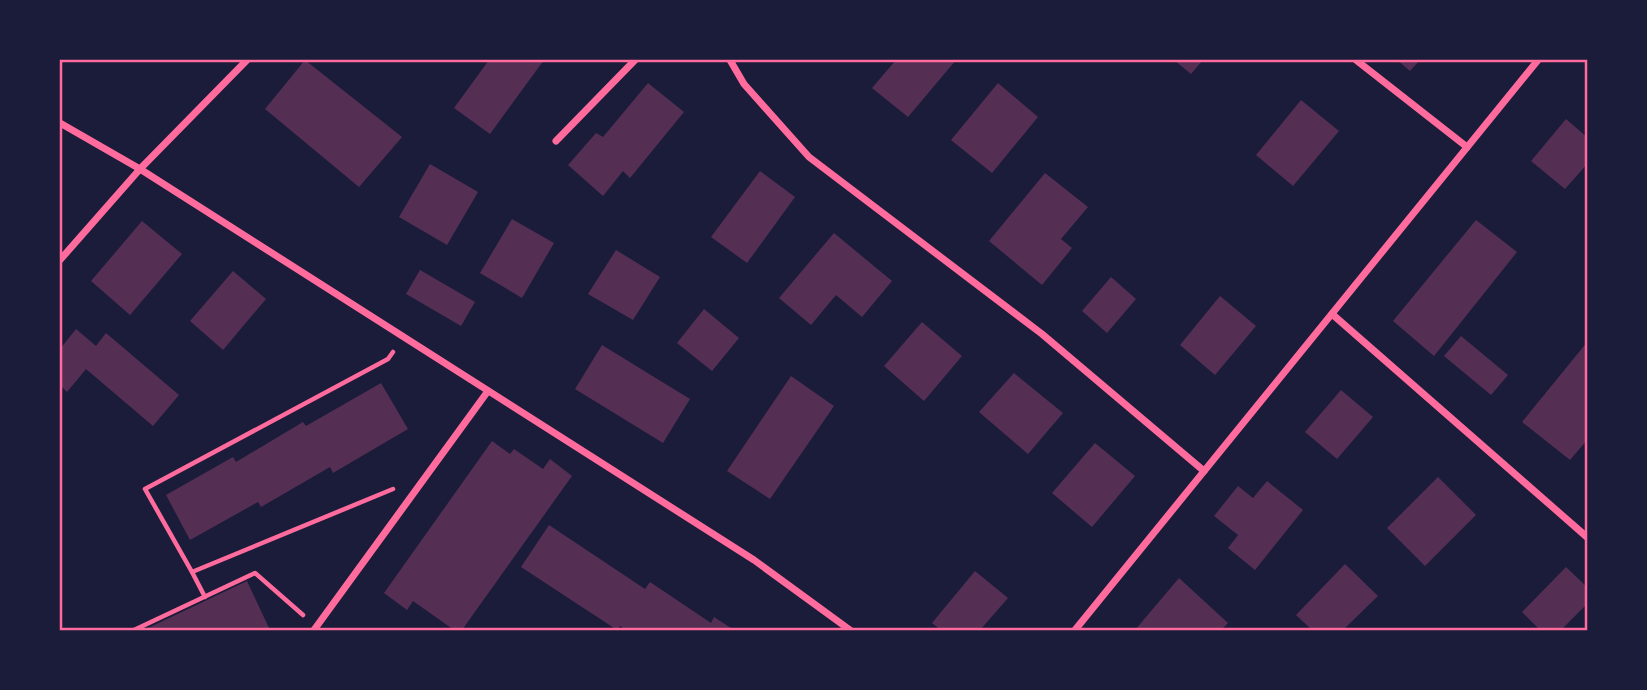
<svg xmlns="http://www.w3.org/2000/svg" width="1647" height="690" viewBox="0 0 1647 690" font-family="Figtree,sans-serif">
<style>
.building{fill:#542f53}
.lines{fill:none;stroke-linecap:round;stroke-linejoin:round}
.path{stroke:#ff6b9d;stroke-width:4.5}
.minor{stroke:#ff6b9d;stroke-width:7}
.neatline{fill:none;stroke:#ff6b9d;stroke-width:2.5}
</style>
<rect width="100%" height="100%" fill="#1b1b3a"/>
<g class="building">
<path d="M 305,60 L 402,137 L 359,187 L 265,109 Z"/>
<path d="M 489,60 L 544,60 L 490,134 L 454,108 Z"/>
<path d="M 896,60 L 956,60 L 908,117 L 872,88 Z"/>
<path d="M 1174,60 L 1203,60 L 1191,74 Z"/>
<path d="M 1397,60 L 1420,60 L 1410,71 Z"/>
<path d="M 648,83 L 684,112 L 630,178 L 623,171 L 603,196 L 568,165 L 596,133 L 603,137 Z"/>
<path d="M 998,83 L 1038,117 L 992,173 L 951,140 Z"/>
<path d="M 1301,100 L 1339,131 L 1293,186 L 1256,155 Z"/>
<path d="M 1566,119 L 1588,138 L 1588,163 L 1565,189 L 1531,161 Z"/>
<path d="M 430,164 L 478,192 L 447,245 L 399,217 Z"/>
<path d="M 760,171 L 795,197 L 747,263 L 711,237 Z"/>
<path d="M 1045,173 L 1088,207 L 1061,239 L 1072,248 L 1042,285 L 989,241 Z"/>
<path d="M 512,219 L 554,243 L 522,298 L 480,273 Z"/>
<path d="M 1476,220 L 1517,252 L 1434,356 L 1393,321 Z"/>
<path d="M 142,221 L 182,254 L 130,315 L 91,281 Z"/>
<path d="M 834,233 L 892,281 L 862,317 L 836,295 L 811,325 L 779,298 Z"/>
<path d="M 616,250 L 660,277 L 633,320 L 588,294 Z"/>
<path d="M 420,270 L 475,302 L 461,326 L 406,294 Z"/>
<path d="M 233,271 L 266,299 L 223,350 L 190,321 Z"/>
<path d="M 1111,277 L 1136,299 L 1107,333 L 1082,311 Z"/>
<path d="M 1220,296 L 1256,326 L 1215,375 L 1180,345 Z"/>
<path d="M 704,309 L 739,338 L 712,371 L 677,343 Z"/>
<path d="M 922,322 L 962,356 L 924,401 L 884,366 Z"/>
<path d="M 76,329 L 96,346 L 106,333 L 179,395 L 153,426 L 86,369 L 67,392 L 60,385 L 60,349 Z"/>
<path d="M 1461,336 L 1508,375 L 1491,395 L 1444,356 Z"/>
<path d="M 1588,341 L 1588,439 L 1570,460 L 1522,422 Z"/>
<path d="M 602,345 L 690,399 L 663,443 L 575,389 Z"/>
<path d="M 1014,373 L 1063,413 L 1028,454 L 979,412 Z"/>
<path d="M 791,376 L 834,406 L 770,499 L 727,471 Z"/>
<path d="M 381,383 L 408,429 L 333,473 L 330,467 L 261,507 L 258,502 L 190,540 L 166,495 L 233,457 L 236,462 L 303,422 L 306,426 Z"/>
<path d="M 1341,390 L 1373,417 L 1337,459 L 1305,432 Z"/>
<path d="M 492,441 L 510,454 L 514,449 L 543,469 L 550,459 L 572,476 L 462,630 L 454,630 L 413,601 L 407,610 L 384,593 Z"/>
<path d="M 1095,443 L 1135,476 L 1092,527 L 1052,493 Z"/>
<path d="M 1438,477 L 1476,515 L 1425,566 L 1387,528 Z"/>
<path d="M 1267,481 L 1303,510 L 1255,570 L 1228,548 L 1238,535 L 1214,516 L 1238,486 L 1253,498 Z"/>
<path d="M 549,525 L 645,589 L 650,582 L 711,623 L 714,617 L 734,630 L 627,630 L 620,626 L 617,630 L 521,567 Z"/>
<path d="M 1345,564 L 1378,596 L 1343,630 L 1312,630 L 1296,615 Z"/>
<path d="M 1566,567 L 1588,588 L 1588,603 L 1561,630 L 1540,630 L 1522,612 Z"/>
<path d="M 975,571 L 1008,598 L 980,630 L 941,630 L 932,623 Z"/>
<path d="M 1179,578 L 1228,623 L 1221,630 L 1135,630 Z"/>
<path d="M 247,581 L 270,630 L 144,630 L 167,619 Z"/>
</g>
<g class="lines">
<g class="path">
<path d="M 393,489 L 192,572 L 145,489 L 388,359 L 393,352"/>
<path d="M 192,572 L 205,597"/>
<path d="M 134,630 L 255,573 L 303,615"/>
</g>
<g class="minor">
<path d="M 730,60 L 744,84 L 809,157 L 1042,334 L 1204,471"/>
<path d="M 1356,60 L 1467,147"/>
<path d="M 60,123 L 140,169 L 754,560 L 850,630"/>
<path d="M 556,141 L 635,60"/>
<path d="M 60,260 L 140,169 L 247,60"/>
<path d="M 1332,314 L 1588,538"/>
<path d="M 314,630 L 488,391"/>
<path d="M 1075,630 L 1538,60"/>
</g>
</g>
<rect width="1647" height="690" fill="none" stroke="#1b1b3a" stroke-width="122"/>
<rect x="61" y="61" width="1525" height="568" class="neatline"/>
</svg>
